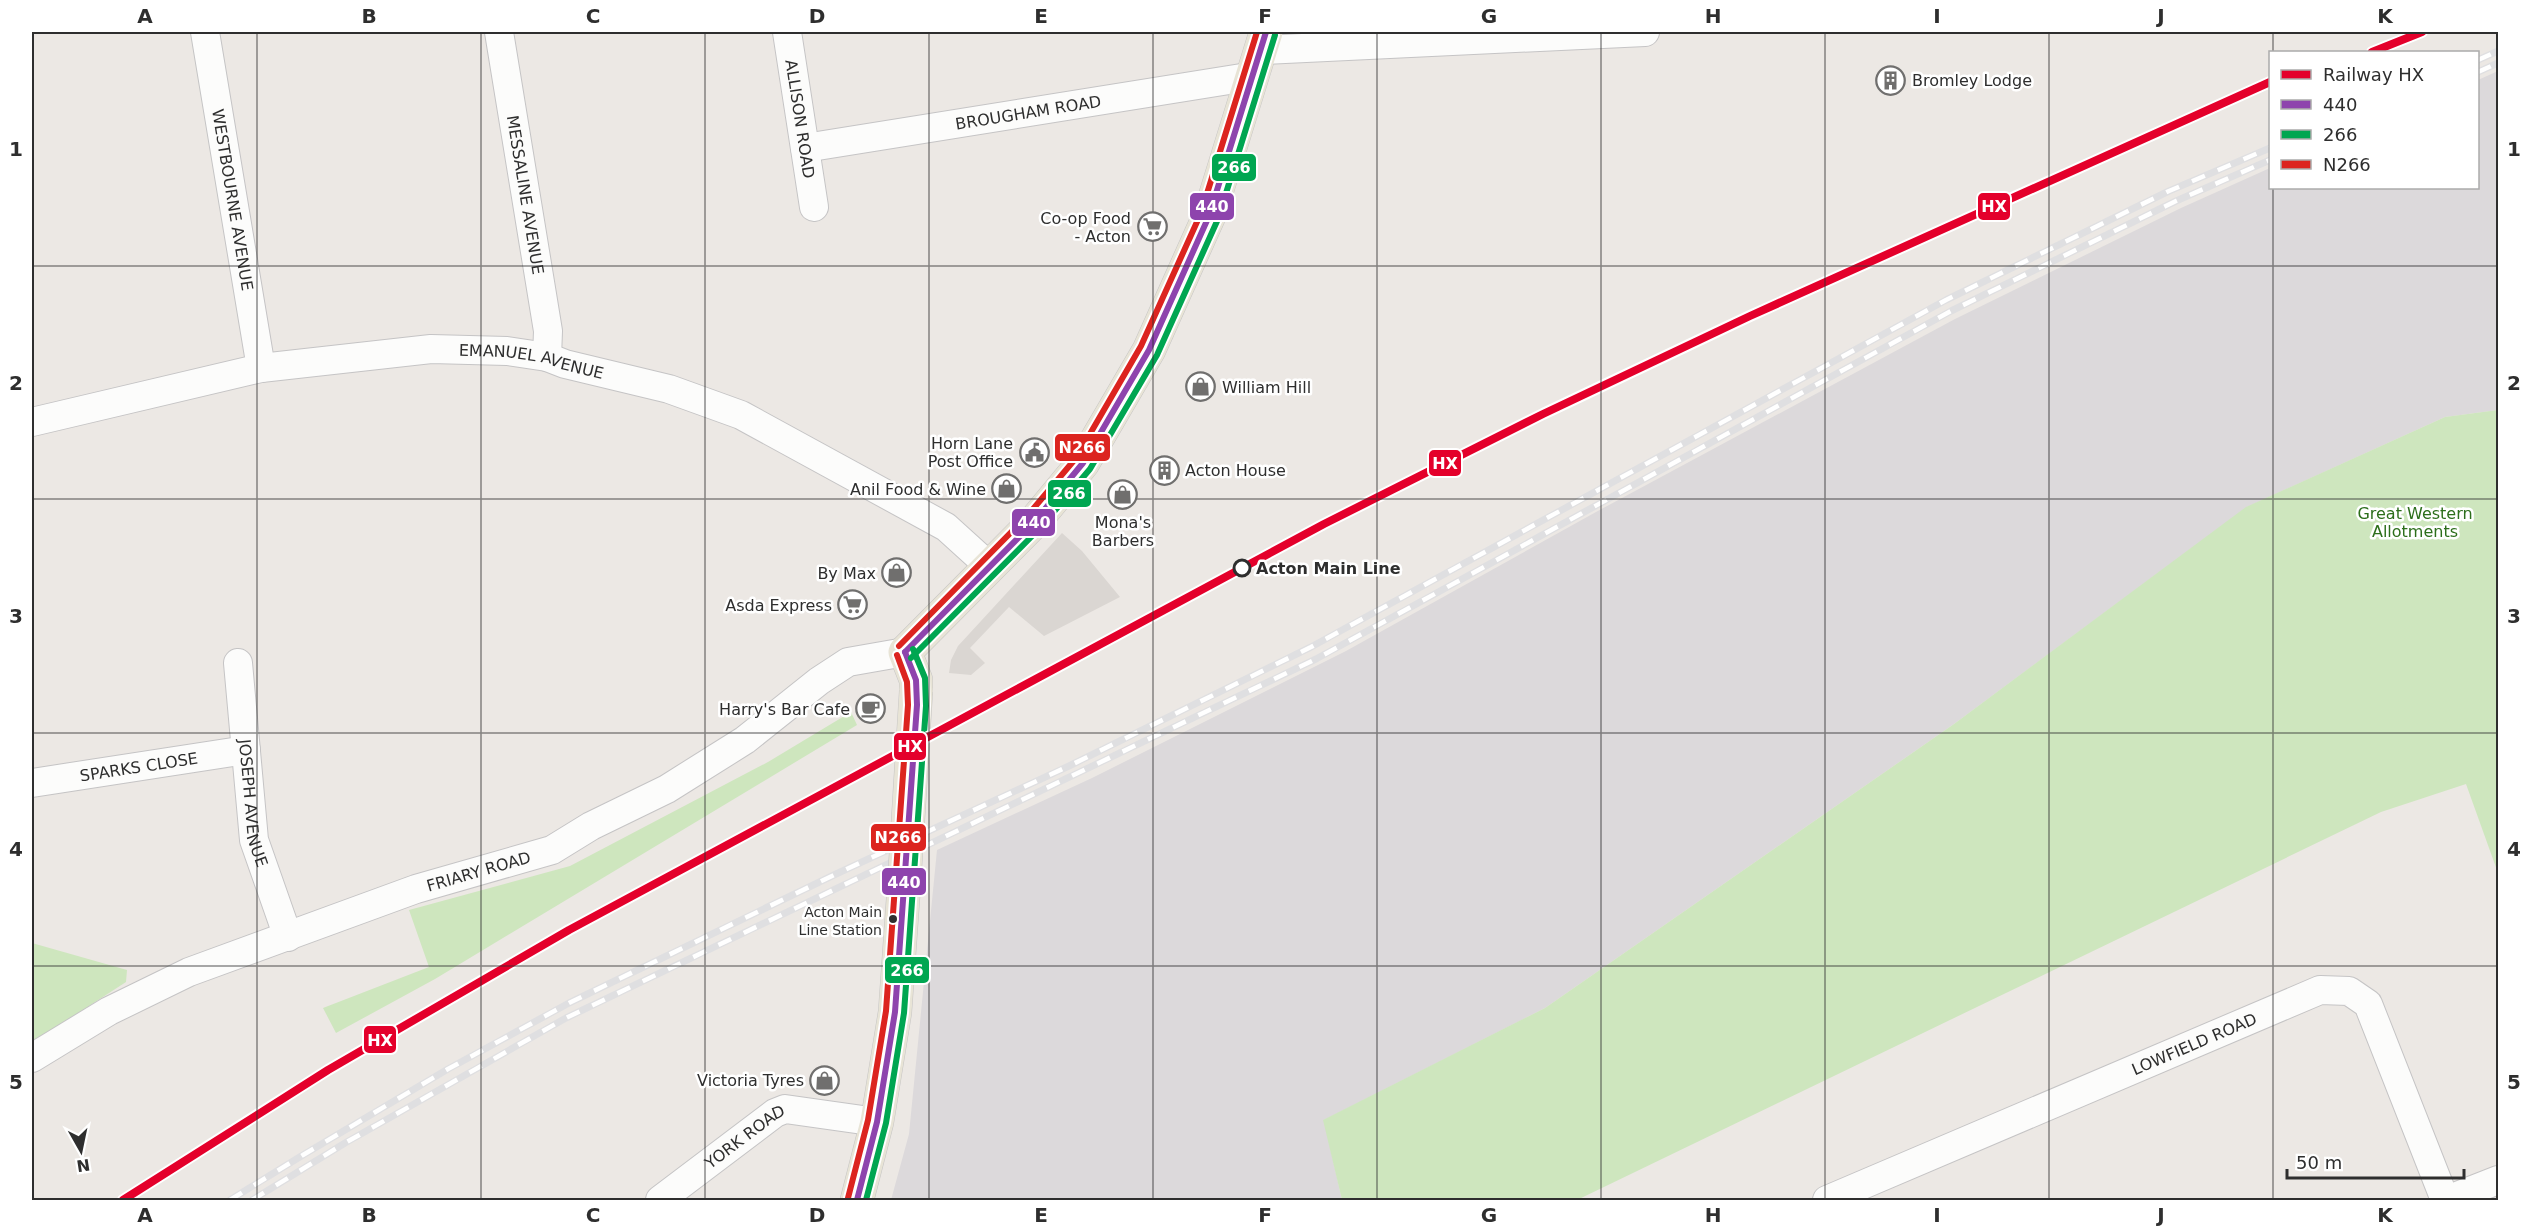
<svg xmlns="http://www.w3.org/2000/svg" width="2530" height="1232" viewBox="0 0 2530 1232" font-family="'DejaVu Sans',sans-serif">
<style>
.industrial{fill:#dcd9db}
.green{fill:#cee6be}
.plaza{fill:#dad6d2}
.lines{fill:none;stroke-linecap:round;stroke-linejoin:round}
.minor-casing{stroke:#c5c4c5;stroke-width:30}
.major-casing{stroke:#c6c5c4;stroke-width:34}
.minor{stroke:#fcfcfb;stroke-width:28}
.major{stroke:#e8e4d6;stroke-width:33}
.rail-casing{stroke:#dfdfe1;stroke-width:7}
.rail{stroke:#fff;stroke-width:4.5;stroke-dasharray:14;stroke-linecap:butt}
.major-bridge-casing{stroke:#c6c5c4;stroke-width:34;stroke-linecap:butt}
.major-bridge{stroke:#e8e4d6;stroke-width:33}
.bus-1-casing{stroke:#fff;stroke-width:10}
.bus-2-casing{stroke:#fff;stroke-width:10}
.bus-3-casing{stroke:#fff;stroke-width:10}
.bus-1{stroke:#8e44ad;stroke-width:6}
.bus-2{stroke:#00a651;stroke-width:6}
.bus-3{stroke:#dc241f;stroke-width:6}
.rail-1-casing{stroke:#fff;stroke-width:12}
.rail-1{stroke:#e4002b;stroke-width:8}
.grid{fill:none;stroke:#2e2e2e;stroke-width:1.5;stroke-opacity:0.55}
.stop-dot{fill:#fff;stroke:#2e2e2e;stroke-width:3}
.bus-dot{fill:#2e2e2e;stroke:#fff;stroke-width:2}
.labels{text-anchor:middle;stroke-width:5;stroke-linejoin:round;paint-order:stroke}
.bus-label{font-size:14px;fill:#2e2e2e;stroke:#fff;text-anchor:end}
.poi-label{font-size:16px;fill:#2e2e2e;stroke:#fff;text-anchor:end}
.street-label{font-size:16px;fill:#2e2e2e;stroke:#fff}
.park-label{font-size:16px;fill:#2c6e1b;stroke:#fff}
.stop-label{font-size:16px;font-weight:bold;fill:#2e2e2e;stroke:#fff;text-anchor:start}
.line-badge{stroke:#fff;stroke-width:2}
.badge-label{font-size:16px;text-anchor:middle;font-weight:bold;fill:#fff}
.neatline{fill:none;stroke:#2e2e2e;stroke-width:2}
.grid-label{font-size:20px;text-anchor:middle;font-weight:bold;fill:#2e2e2e}
</style>
<rect width="100%" height="100%" fill="#ece8e4"/>
<path class="industrial" d="M 2498,71 L 2498,410 L 2445,417 L 2247,507 L 1954,724 L 1545,1008 L 1324,1120 L 1342,1200 L 891,1200 L 909,1134 L 937,850 L 1092,778 L 1346,651 L 1596,512 L 1955,319 L 2181,208 L 2270,168 L 2270,188 L 2478,188 L 2478,80 Z"/>
<g class="green">
<path d="M 2498,410 L 2498,873 L 2466,784 L 2381,812 L 1577,1200 L 1342,1200 L 1323,1120 L 1545,1008 L 1954,724 L 2246,507 L 2445,417 Z"/>
<path d="M 851,712 L 857,725 L 435,979 L 336,1033 L 323,1008 L 429,967 L 409,910 L 570,866 L 768,762 Z"/>
<path d="M 32,943 L 127,970 L 126,982 L 32,1043 Z"/>
</g>
<path class="plaza" d="M 1062,533 L 1082,551 L 1120,597 L 1044,636 L 1009,607 L 970,648 L 985,663 L 971,675 L 949,673 L 951,660 L 958,646 Z"/>
<g class="lines">
<defs>
<g id="minor">
<path id="s1" d="M 205,32 L 261,368"/>
<path id="s2" d="M 499,32 L 548,331 L 547,357"/>
<path id="s3" d="M 787,32 L 814,207"/>
<path d="M 1262,50 L 1645,32"/>
<path id="s4" d="M 805,148 L 1254,76"/>
<path id="s5" d="M 32,422 L 261,368 L 431,349 L 507,351 L 547,357 L 565,364 L 669,389 L 741,415 L 946,527 L 989,566"/>
<path id="s6" d="M 238,663 L 254,840 L 288,937"/>
<path id="s7" d="M 32,783 L 246,750"/>
<path id="s8" d="M 32,1058 L 109,1011 L 189,972 L 416,889 L 552,850 L 591,826 L 667,789 L 745,740 L 819,681 L 848,662 L 905,652"/>
<path id="s9" d="M 660,1200 L 775,1113 L 785,1109 L 877,1122"/>
<path id="s10" d="M 1827,1200 L 2320,990 L 2349,991 L 2368,1004 L 2445,1200"/>
<path d="M 2447,1200 L 2498,1180"/>
</g>
<g id="major">
<path d="M 916,691 L 916,680 L 905,652 L 1035,521 L 1083,463 L 1149,350 L 1209,216 L 1266,32"/>
<path d="M 857,1200 L 877,1122 L 895,1012 L 904,885"/>
</g>
</defs>
<use href="#minor" class="minor-casing"/>
<use href="#major" class="major-casing"/>
<use href="#minor" class="minor"/>
<use href="#major" class="major"/>
<defs>
<g id="rail">
<path d="M 2478,60 L 2498,51"/>
<path d="M 2478,72 L 2498,63"/>
<path d="M 230,1200 L 303,1155 L 448,1069 L 569,1003 L 836,874 L 1069,766 L 1311,647 L 1946,300 L 2169,191 L 2270,148"/>
<path d="M 252,1200 L 345,1143 L 566,1018 L 1316,659 L 1951,311 L 2176,201 L 2270,160"/>
</g>
</defs>
<use href="#rail" class="rail-casing"/>
<use href="#rail" class="rail"/>
<defs>
<path id="major-bridge" d="M 904,885 L 916,691"/>
</defs>
<use href="#major-bridge" class="major-bridge-casing"/>
<use href="#major-bridge" class="major-bridge"/>
<defs>
<g id="bus-1">
<path d="M 905,652 L 1035,521 L 1083,463 L 1149,350 L 1209,216 L 1266,32"/>
<path d="M 857,1200 L 877,1122 L 895,1012 L 917,705 L 916,680 L 905,652"/>
</g>
<g id="bus-2">
<path d="M 911,658 L 1041,527 L 1090,469 L 1157,355 L 1218,219 L 1275,35"/>
<path d="M 866,1200 L 886,1123 L 904,1013 L 926,706 L 925,678 L 913,649"/>
</g>
<g id="bus-3">
<path d="M 899,646 L 1028,515 L 1076,458 L 1141,346 L 1201,213 L 1257,32"/>
<path d="M 848,1198 L 868,1120 L 886,1011 L 908,705 L 907,682 L 897,655"/>
</g>
</defs>
<use href="#bus-1" class="bus-1-casing"/>
<use href="#bus-2" class="bus-2-casing"/>
<use href="#bus-3" class="bus-3-casing"/>
<use href="#bus-1" class="bus-1"/>
<use href="#bus-2" class="bus-2"/>
<use href="#bus-3" class="bus-3"/>
<defs>
<g id="rail-1">
<path d="M 2372,52 L 2422,32"/>
<path d="M 123,1200 L 328,1070 L 569,930 L 1324,524 L 1543,414 L 1750,316 L 2270,82"/>
</g>
</defs>
<use href="#rail-1" class="rail-1-casing"/>
<use href="#rail-1" class="rail-1"/>
</g>
<path class="grid" d="M 257,32 L 257,1200M 481,32 L 481,1200M 705,32 L 705,1200M 929,32 L 929,1200M 1153,32 L 1153,1200M 1377,32 L 1377,1200M 1601,32 L 1601,1200M 1825,32 L 1825,1200M 2049,32 L 2049,1200M 2273,32 L 2273,52M 2273,188 L 2273,1200M 32,266 L 2498,266M 32,499 L 2498,499M 32,733 L 2498,733M 32,966 L 2498,966"/>
<defs>
<symbol id="building-ring" viewBox="-11 -11 22 22"><circle r="9.5" fill="#fff" stroke="#706f6e" stroke-width="1.5"/><path d="M-4-6H4V6H1V3H-1V6H-4ZM-2.5-4.3h1.7v1.8h-1.7ZM.8-4.3h1.7v1.8H.8ZM-2.5-1h1.7V.8h-1.7ZM.8-1h1.7V.8H.8Z" fill="#706f6e"/></symbol>
<symbol id="supermarket-ring" viewBox="-11 -11 22 22"><circle r="9.5" fill="#fff" stroke="#706f6e" stroke-width="1.5"/><path d="M-6-5.5h2.5l.6 2H6L4.5 2H-2.5L-4.4-4H-6ZM-1.5 3.2a1.3 1.3 0 1 0 .1 0ZM3 3.2a1.3 1.3 0 1 0 .1 0Z" fill="#706f6e"/></symbol>
<symbol id="shop-ring" viewBox="-11 -11 22 22"><circle r="9.5" fill="#fff" stroke="#706f6e" stroke-width="1.5"/><path d="M-5-2.5h2.3a2.7 3.5 0 0 1 5.4 0H5L5.5 6h-11ZM-1.5-2.5h3a1.5 2.3 0 0 0-3 0Z" fill="#706f6e"/></symbol>
<symbol id="civic-ring" viewBox="-11 -11 22 22"><circle r="9.5" fill="#fff" stroke="#706f6e" stroke-width="1.5"/><path d="M-.6-6.5H3V-4.5H.6V-3L4-1V1h2V6H-6V1h2V-1L-.6-3ZM-1.2 2.5V6h2.4V2.5Z" fill="#706f6e"/></symbol>
<symbol id="cafe-ring" viewBox="-11 -11 22 22"><circle r="9.5" fill="#fff" stroke="#706f6e" stroke-width="1.5"/><path d="M-5.5-4.5H6V0H3Q3 3.5 0 3.5H-2.5Q-5.5 3.5-5.5 0ZM3-3.2v2h1.7v-2ZM-6 4.5H4V6H-6Z" fill="#706f6e"/></symbol>
</defs>
<g fill-rule="evenodd">
<use href="#building-ring" x="1874" y="64" width="33" height="33"/>
<use href="#supermarket-ring" x="1136" y="210" width="33" height="33"/>
<use href="#shop-ring" x="1184" y="370" width="33" height="33"/>
<use href="#civic-ring" x="1018" y="436" width="33" height="33"/>
<use href="#building-ring" x="1148" y="454" width="33" height="33"/>
<use href="#shop-ring" x="990" y="472" width="33" height="33"/>
<use href="#shop-ring" x="1106" y="478" width="33" height="33"/>
<use href="#shop-ring" x="880" y="556" width="33" height="33"/>
<use href="#supermarket-ring" x="836" y="588" width="33" height="33"/>
<use href="#cafe-ring" x="854" y="692" width="33" height="33"/>
<use href="#shop-ring" x="808" y="1064" width="33" height="33"/>
</g>
<circle class="stop-dot" cx="1242" cy="568" r="8"/>
<circle class="bus-dot" cx="893" cy="919" r="5"/>
<g class="labels">
<g class="bus-label">
<text x="882" y="917">Acton Main<tspan x="882" dy="18">Line Station</tspan></text>
</g>
<g class="poi-label">
<text x="1912" y="86" text-anchor="start">Bromley Lodge</text>
<text x="1131" y="224">Co-op Food<tspan x="1131" dy="18">- Acton</tspan></text>
<text x="1222" y="393" text-anchor="start">William Hill</text>
<text x="1013" y="449">Horn Lane<tspan x="1013" dy="18">Post Office</tspan></text>
<text x="1185" y="476" text-anchor="start">Acton House</text>
<text x="986" y="495">Anil Food &amp; Wine</text>
<text x="1123" y="528" text-anchor="middle">Mona's<tspan x="1123" dy="18">Barbers</tspan></text>
<text x="876" y="579">By Max</text>
<text x="832" y="611">Asda Express</text>
<text x="850" y="715">Harry's Bar Cafe</text>
<text x="804" y="1086">Victoria Tyres</text>
</g>
<g class="street-label">
<text dy="6" stroke="none"><textPath href="#s4" startOffset="226">BROUGHAM ROAD</textPath></text>
<text dy="6" stroke="none"><textPath href="#s3" startOffset="88">ALLISON ROAD</textPath></text>
<text dy="6" stroke="none"><textPath href="#s2" startOffset="165">MESSALINE AVENUE</textPath></text>
<text dy="6" stroke="none"><textPath href="#s1" startOffset="170">WESTBOURNE AVENUE</textPath></text>
<text dy="6" stroke="none"><textPath href="#s5" startOffset="508">EMANUEL AVENUE</textPath></text>
<text dy="6" stroke="none"><textPath href="#s7" startOffset="108">SPARKS CLOSE</textPath></text>
<text dy="6" stroke="none"><textPath href="#s6" startOffset="141">JOSEPH AVENUE</textPath></text>
<text dy="6" stroke="none"><textPath href="#s8" startOffset="486">FRIARY ROAD</textPath></text>
<text dy="6" stroke="none"><textPath href="#s10" startOffset="399">LOWFIELD ROAD</textPath></text>
<text dy="6" stroke="none"><textPath href="#s9" startOffset="106">YORK ROAD</textPath></text>
</g>
<g class="park-label">
<text x="2415" y="519">Great Western<tspan x="2415" dy="18">Allotments</tspan></text>
</g>
<g class="stop-label">
<text x="1256" y="574">Acton Main Line</text>
</g>
</g>
<g class="line-badge">
<rect x="1211" y="153" width="46" height="29" rx="6" fill="#00a651"/>
<rect x="1977" y="192" width="34" height="29" rx="6" fill="#e4002b"/>
<rect x="1189" y="192" width="46" height="29" rx="6" fill="#8e44ad"/>
<rect x="1054" y="433" width="57" height="29" rx="6" fill="#dc241f"/>
<rect x="1428" y="449" width="34" height="28" rx="6" fill="#e4002b"/>
<rect x="1047" y="479" width="45" height="29" rx="6" fill="#00a651"/>
<rect x="1011" y="508" width="45" height="29" rx="6" fill="#8e44ad"/>
<rect x="893" y="732" width="34" height="29" rx="6" fill="#e4002b"/>
<rect x="870" y="823" width="57" height="29" rx="6" fill="#dc241f"/>
<rect x="881" y="867" width="46" height="29" rx="6" fill="#8e44ad"/>
<rect x="884" y="956" width="46" height="28" rx="6" fill="#00a651"/>
<rect x="363" y="1025" width="34" height="29" rx="6" fill="#e4002b"/>
</g>
<g class="badge-label">
<text x="1234" y="173">266</text>
<text x="1994" y="212">HX</text>
<text x="1212" y="212">440</text>
<text x="1082" y="453">N266</text>
<text x="1445" y="469">HX</text>
<text x="1069" y="499">266</text>
<text x="1034" y="528">440</text>
<text x="910" y="752">HX</text>
<text x="898" y="843">N266</text>
<text x="904" y="888">440</text>
<text x="907" y="976">266</text>
<text x="380" y="1046">HX</text>
</g>
<rect width="2530" height="1232" fill="none" stroke="#ffffff" stroke-width="66"/>
<rect x="2269" y="51" width="210" height="138" fill="#ffffff" stroke="#ababab" stroke-width="1.5"/>
<rect x="2281" y="70" width="30" height="9" fill="#e4002b" stroke="#ababab" stroke-width="1.5"/>
<text x="2323" y="81" font-size="18" fill="#2e2e2e">Railway HX</text>
<rect x="2281" y="100" width="30" height="9" fill="#8e44ad" stroke="#ababab" stroke-width="1.5"/>
<text x="2323" y="111" font-size="18" fill="#2e2e2e">440</text>
<rect x="2281" y="130" width="30" height="9" fill="#00a651" stroke="#ababab" stroke-width="1.5"/>
<text x="2323" y="141" font-size="18" fill="#2e2e2e">266</text>
<rect x="2281" y="160" width="30" height="9" fill="#dc241f" stroke="#ababab" stroke-width="1.5"/>
<text x="2323" y="171" font-size="18" fill="#2e2e2e">N266</text>
<g transform="translate(81 1151) rotate(171)" stroke="#ffffff" stroke-width="4.5" paint-order="stroke">
<path d="M0-4.5L10 22L0 15L-10 22Z" fill="#2e2e2e"/>
<text y="-9" font-size="16" font-weight="bold" text-anchor="middle" fill="#2e2e2e">N</text>
</g>
<path d="M2287 1169v9h177v-9" fill="none" stroke="#2e2e2e" stroke-width="3"/>
<text x="2296" y="1169" font-size="18" fill="#2e2e2e" stroke="#ffffff" stroke-width="4.5" paint-order="stroke">50 m</text>
<rect x="33" y="33" width="2464" height="1166" class="neatline"/>
<g class="grid-label">
<text x="145" y="23">A</text>
<text x="369" y="23">B</text>
<text x="593" y="23">C</text>
<text x="817" y="23">D</text>
<text x="1041" y="23">E</text>
<text x="1265" y="23">F</text>
<text x="1489" y="23">G</text>
<text x="1713" y="23">H</text>
<text x="1937" y="23">I</text>
<text x="2161" y="23">J</text>
<text x="2385" y="23">K</text>
<text x="16" y="156">1</text>
<text x="2514" y="156">1</text>
<text x="16" y="390">2</text>
<text x="2514" y="390">2</text>
<text x="16" y="623">3</text>
<text x="2514" y="623">3</text>
<text x="16" y="856">4</text>
<text x="2514" y="856">4</text>
<text x="16" y="1089">5</text>
<text x="2514" y="1089">5</text>
<text x="145" y="1222">A</text>
<text x="369" y="1222">B</text>
<text x="593" y="1222">C</text>
<text x="817" y="1222">D</text>
<text x="1041" y="1222">E</text>
<text x="1265" y="1222">F</text>
<text x="1489" y="1222">G</text>
<text x="1713" y="1222">H</text>
<text x="1937" y="1222">I</text>
<text x="2161" y="1222">J</text>
<text x="2385" y="1222">K</text>
</g>
</svg>
